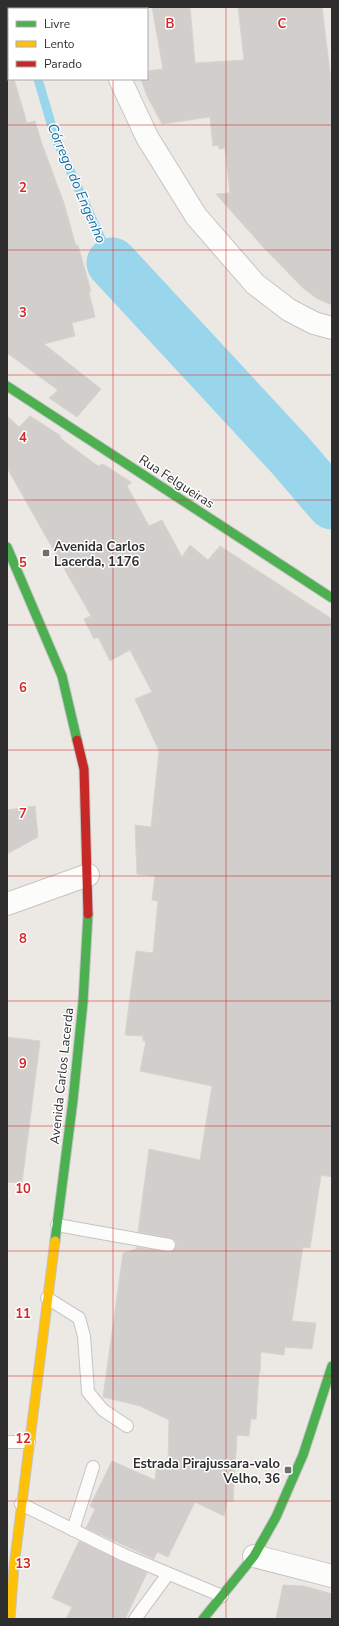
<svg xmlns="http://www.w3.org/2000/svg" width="339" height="1626" viewBox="0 0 339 1626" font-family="'Nunito Sans',sans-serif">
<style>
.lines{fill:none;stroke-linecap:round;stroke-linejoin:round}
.stream{stroke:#99d6ec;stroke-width:9}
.river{stroke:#99d6ec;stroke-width:51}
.building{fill:#d1cecb;stroke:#d7d4d0}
.lane-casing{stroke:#c5c4c5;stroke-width:14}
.street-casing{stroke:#c5c4c5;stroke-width:24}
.fast-casing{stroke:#c5c4c5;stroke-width:11}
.slow-casing{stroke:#c5c4c5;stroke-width:11}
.jam-casing{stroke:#c5c4c5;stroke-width:11}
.lane{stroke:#fcfcfb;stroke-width:12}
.street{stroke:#fcfcfb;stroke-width:22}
.fast{stroke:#4caf50;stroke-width:9}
.slow{stroke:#ffc107;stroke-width:9}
.jam{stroke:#c62828;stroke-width:9}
.grid{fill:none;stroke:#d62828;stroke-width:1;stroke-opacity:0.55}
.poi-dot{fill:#706f6e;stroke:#fff;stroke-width:1.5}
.labels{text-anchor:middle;stroke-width:3;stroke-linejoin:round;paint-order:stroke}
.street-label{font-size:13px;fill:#2e2e2e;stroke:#fff}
.poi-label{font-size:13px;font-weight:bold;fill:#2e2e2e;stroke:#fff;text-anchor:start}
.water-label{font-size:14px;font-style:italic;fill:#0d6fa3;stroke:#fff}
.grid-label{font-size:13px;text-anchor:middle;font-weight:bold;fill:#d62828;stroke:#fff;stroke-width:3;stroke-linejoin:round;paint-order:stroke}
</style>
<rect width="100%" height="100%" fill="#ece8e4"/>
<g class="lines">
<g class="stream">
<path d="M 18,7 L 18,9"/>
<path d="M 38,79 L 55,137 L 112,263"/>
</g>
<path class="river" d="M 112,263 L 290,455 L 332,504"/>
</g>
<g class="building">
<path d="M 152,7 L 190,7 L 195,63 L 244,60 L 238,7 L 322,7 L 332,89 L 332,305 L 316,298 L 303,288 L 264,248 L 216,194 L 230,193 L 225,148 L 219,149 L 218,145 L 213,146 L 210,117 L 162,124 L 147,96 L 141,79 L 147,79 L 147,71 L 163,69 Z"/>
<path d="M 7,78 L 14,79 L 27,123 L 35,121 L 42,144 L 64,203 L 76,246 L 78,245 L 91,291 L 89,292 L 95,317 L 72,323 L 75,336 L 44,344 L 101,389 L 77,417 L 49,398 L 58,390 L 7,353 Z"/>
<path d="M 7,416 L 19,427 L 30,416 L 61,436 L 60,438 L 98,466 L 103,464 L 131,482 L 131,483 L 127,486 L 149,526 L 162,520 L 182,557 L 190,545 L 208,560 L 220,546 L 332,619 L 332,1177 L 321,1175 L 310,1248 L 303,1247 L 292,1321 L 316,1323 L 312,1349 L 285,1347 L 284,1355 L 261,1352 L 260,1373 L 259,1373 L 256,1419 L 251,1419 L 249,1436 L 237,1435 L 233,1501 L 227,1501 L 224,1516 L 195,1502 L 168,1557 L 157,1552 L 154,1559 L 86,1528 L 95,1509 L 90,1506 L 112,1461 L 155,1480 L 157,1463 L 168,1465 L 169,1420 L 140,1406 L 103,1397 L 123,1253 L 136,1249 L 136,1247 L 171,1252 L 176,1247 L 176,1242 L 171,1238 L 138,1232 L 149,1149 L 200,1160 L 212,1086 L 140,1071 L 146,1041 L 143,1041 L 143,1036 L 125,1035 L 136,951 L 153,953 L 158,901 L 152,900 L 155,876 L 137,874 L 135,825 L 151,827 L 159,751 L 135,699 L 152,692 L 130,650 L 110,661 L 98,637 L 94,639 L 84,619 L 91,616 L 7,468 Z"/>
<path d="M 35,806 L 38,837 L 7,854 L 7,810 Z"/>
<path d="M 7,1037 L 40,1041 L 22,1183 L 7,1182 Z"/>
<path d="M 79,1541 L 147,1573 L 125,1619 L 66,1619 L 72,1607 L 52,1598 Z"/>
<path d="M 283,1585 L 304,1586 L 332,1594 L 332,1619 L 276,1619 Z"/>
</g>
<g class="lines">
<defs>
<g id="lane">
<path d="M 57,1225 L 169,1245"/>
<path d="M 47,1298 L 79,1318 L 84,1336 L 88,1392 L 103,1410 L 127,1426"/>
<path d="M 7,1442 L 29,1442"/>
<path d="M 21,1504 L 124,1555 L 222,1596"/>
<path d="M 73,1530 L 93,1467"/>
<path d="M 135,1619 L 168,1574"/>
</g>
<g id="street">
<path d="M 106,7 L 106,9"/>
<path d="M 120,79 L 147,137 L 196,216 L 255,284 L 289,310 L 314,323 L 332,328"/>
<path d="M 7,904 L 88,875"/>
<path d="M 254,1556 L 332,1576"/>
</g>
<g id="fast">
<path d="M 7,386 L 332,598"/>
<path d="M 7,547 L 62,676 L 77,740"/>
<path d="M 55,1241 L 73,1100 L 83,1002 L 88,914"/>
<path d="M 203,1619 L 254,1556 L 276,1517 L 303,1455 L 332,1366"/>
</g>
<path id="slow" d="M 10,1619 L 14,1566 L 55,1241"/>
<path id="jam" d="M 77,740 L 84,769 L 88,914"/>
</defs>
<use href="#lane" class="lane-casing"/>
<use href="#street" class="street-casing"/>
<use href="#fast" class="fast-casing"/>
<use href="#slow" class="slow-casing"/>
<use href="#jam" class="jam-casing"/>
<use href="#lane" class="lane"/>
<use href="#street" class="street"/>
<use href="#fast" class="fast"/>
<use href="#slow" class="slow"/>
<use href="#jam" class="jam"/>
</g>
<path class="grid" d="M 113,7 L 113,9M 226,7 L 226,1619M 113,79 L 113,1619M 7,125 L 332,125M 7,250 L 332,250M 7,375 L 332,375M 7,500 L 332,500M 7,625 L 332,625M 7,750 L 332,750M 7,876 L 332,876M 7,1001 L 332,1001M 7,1126 L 332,1126M 7,1251 L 332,1251M 7,1376 L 332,1376M 7,1501 L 332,1501"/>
<g class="poi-dot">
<rect x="42" y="549" width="8" height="8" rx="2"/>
<rect x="284" y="1466" width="8" height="8" rx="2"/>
</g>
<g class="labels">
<g class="street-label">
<text transform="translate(177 481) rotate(33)" y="5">Rua Felgueiras</text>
<text transform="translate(61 1076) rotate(-84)" y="5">Avenida Carlos Lacerda</text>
</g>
<g class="poi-label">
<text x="54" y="551">Avenida Carlos<tspan x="54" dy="15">Lacerda, 1176</tspan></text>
<text x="280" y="1468" text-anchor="end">Estrada Pirajussara-valo<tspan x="280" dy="15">Velho, 36</tspan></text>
</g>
<g class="water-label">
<text transform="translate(77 183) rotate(67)" y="5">Córrego do Engenho</text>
</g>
</g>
<g class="grid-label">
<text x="170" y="28">B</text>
<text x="282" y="28">C</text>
<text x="23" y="192">2</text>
<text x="23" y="317">3</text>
<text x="23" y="442">4</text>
<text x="23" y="567">5</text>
<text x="23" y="692">6</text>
<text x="23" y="818">7</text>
<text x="23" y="943">8</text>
<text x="23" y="1068">9</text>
<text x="23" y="1193">10</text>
<text x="23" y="1318">11</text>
<text x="23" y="1443">12</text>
<text x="23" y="1568">13</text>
</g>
<rect width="339" height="1626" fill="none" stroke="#2e2e2e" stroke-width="16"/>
<rect x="8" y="8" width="140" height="72" fill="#ffffff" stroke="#ababab"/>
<rect x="16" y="21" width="20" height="6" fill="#4caf50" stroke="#ababab"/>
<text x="44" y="28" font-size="12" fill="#2e2e2e">Livre</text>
<rect x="16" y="41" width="20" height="6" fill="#ffc107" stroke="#ababab"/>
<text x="44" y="48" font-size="12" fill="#2e2e2e">Lento</text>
<rect x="16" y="61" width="20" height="6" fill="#c62828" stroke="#ababab"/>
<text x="44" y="68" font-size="12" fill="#2e2e2e">Parado</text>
</svg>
